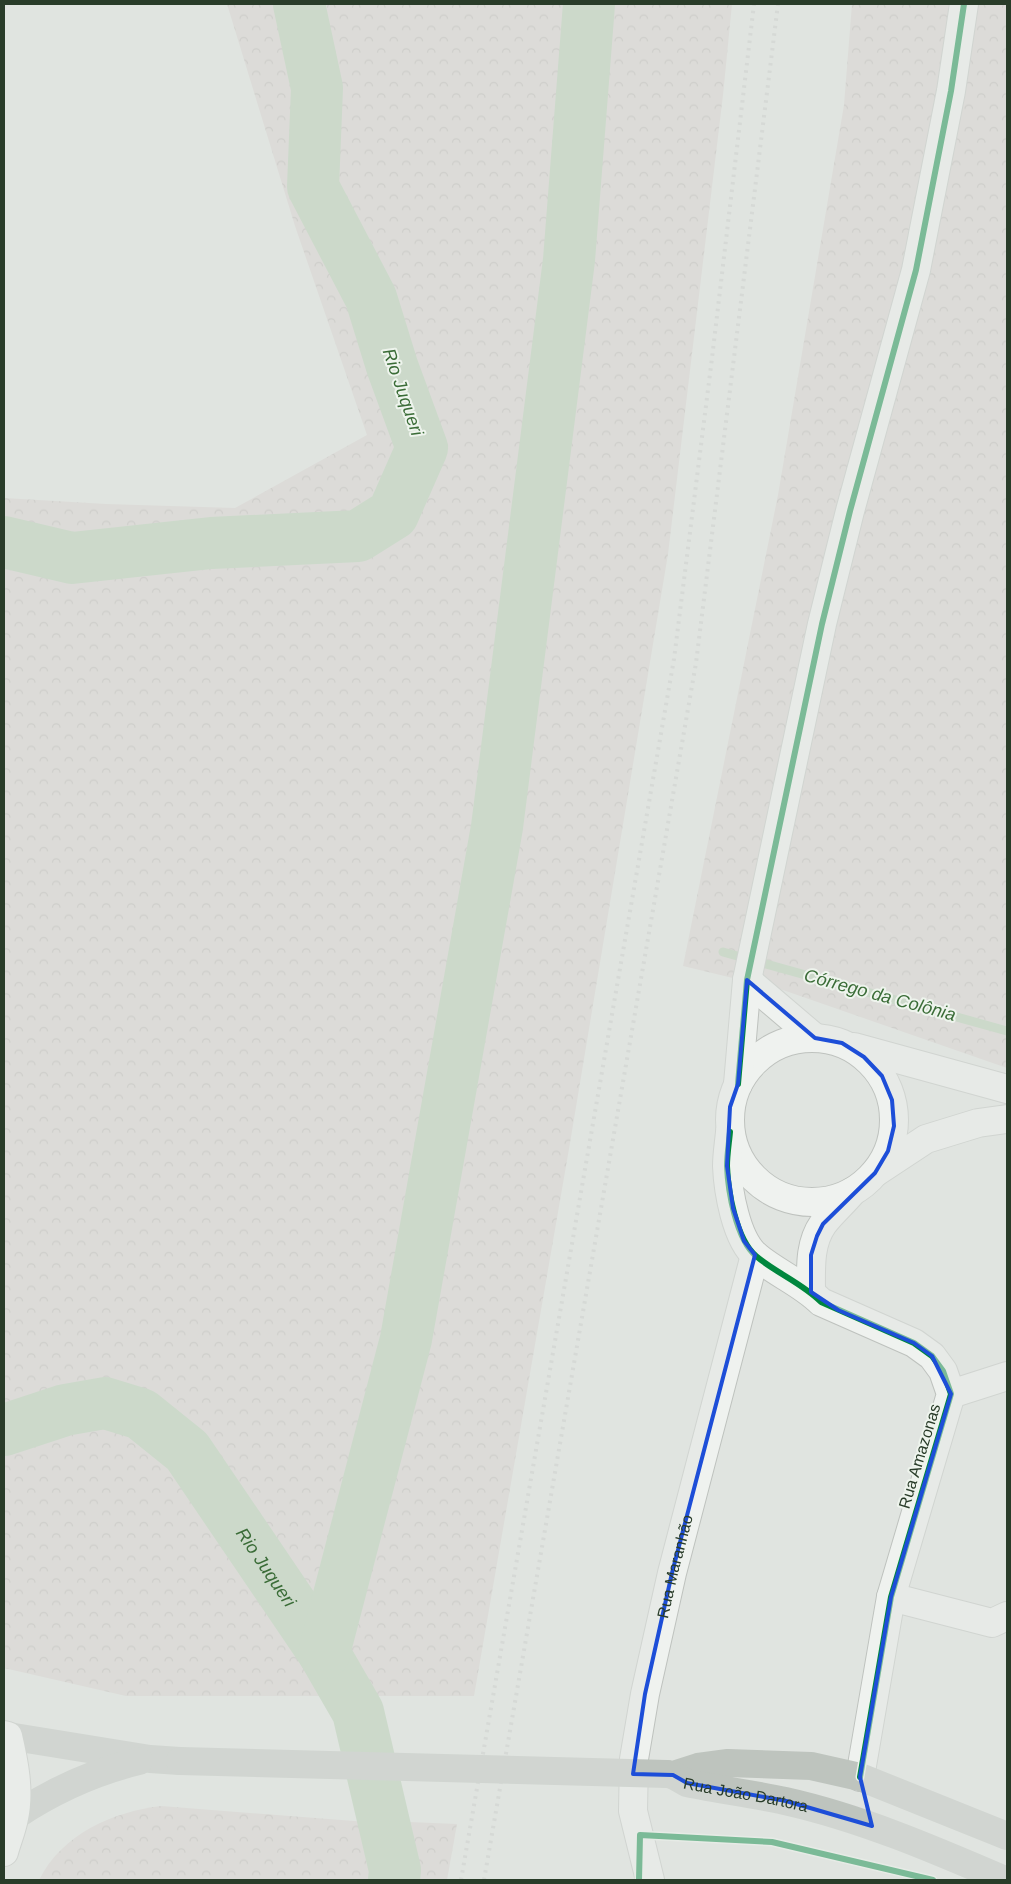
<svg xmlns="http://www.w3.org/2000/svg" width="1011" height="1884" viewBox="0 0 1011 1884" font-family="Arial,sans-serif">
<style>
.forest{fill:url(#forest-crowns)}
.water{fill:url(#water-rules)}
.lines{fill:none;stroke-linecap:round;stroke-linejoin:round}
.stream{stroke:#b3cdb0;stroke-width:9}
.river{stroke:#b3cdb0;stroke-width:52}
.street-casing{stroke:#bec2be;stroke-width:30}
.primary-casing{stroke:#bdc2bd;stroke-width:30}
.street{stroke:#eff2ef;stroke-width:28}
.secondary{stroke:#bec4be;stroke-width:28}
.primary{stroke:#f4f5f4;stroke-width:28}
.rail{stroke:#c9ccc9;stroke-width:4;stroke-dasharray:2.5 5;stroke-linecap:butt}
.secondary-bridge{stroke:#bec4be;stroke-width:28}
.cycleway-casing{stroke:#eef4ed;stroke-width:9}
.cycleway{stroke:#00873e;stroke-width:6}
.marked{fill:none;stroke:#1d4ed8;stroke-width:4;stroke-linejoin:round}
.labels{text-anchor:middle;stroke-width:4;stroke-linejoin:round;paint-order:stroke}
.street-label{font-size:16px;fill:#293c29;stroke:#eef4ed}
.water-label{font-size:18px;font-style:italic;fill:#3a6c37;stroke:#eef4ed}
</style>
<defs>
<pattern id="forest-crowns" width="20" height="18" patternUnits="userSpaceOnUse" patternTransform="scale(1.25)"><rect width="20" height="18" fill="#d7d1ce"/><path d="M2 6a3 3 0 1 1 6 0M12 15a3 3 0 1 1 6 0" fill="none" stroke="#b9b4b1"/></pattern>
<pattern id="water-rules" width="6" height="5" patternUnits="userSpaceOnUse" patternTransform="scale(1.25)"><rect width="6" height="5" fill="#b3cdb0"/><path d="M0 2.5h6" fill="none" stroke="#92a88f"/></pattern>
</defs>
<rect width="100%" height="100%" fill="#e0e4e0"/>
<g class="forest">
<path d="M 227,4 L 732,4 L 723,95 L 668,554 L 570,1143 L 474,1696 L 126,1696 L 4,1668 L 4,498 L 106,504 L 235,508 L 367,435 L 295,226 Z"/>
<path d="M 852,4 L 1007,4 L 1007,1068 L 783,990 L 683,966 L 778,495 L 844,105 Z"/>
<path d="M 161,1806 L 367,1822 L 380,1867 L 378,1880 L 39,1880 C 62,1834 112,1812 161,1806 Z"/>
<path d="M 409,1822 L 457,1824 L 447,1880 L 407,1880 Z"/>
</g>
<path class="water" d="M 367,1822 L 409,1822 L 407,1880 L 378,1880 L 380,1867 Z"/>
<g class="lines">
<g class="stream">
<path d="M 723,952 L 748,959"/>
<path d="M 755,961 L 1007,1031"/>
</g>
<g class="river">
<path d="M 4,542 L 72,558 L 211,543 L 358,536 L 393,514 L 422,448 L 392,366 L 371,298 L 313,187 L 317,88 L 299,4"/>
<path id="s1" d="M 4,1430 L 65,1410 L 105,1403 L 141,1414 L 187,1451 L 324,1653 L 358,1712 L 395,1870 L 394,1880"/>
<path d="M 324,1653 L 406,1339 L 497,827 L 569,260 L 589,4"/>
</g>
<defs>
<g id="street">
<path d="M 747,980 L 815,1038"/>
<circle cx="812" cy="1120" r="82"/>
<path d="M 854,1047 L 1007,1089"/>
<path d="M 738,1084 L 747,980 L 807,695 L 822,624 L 850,511 L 916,270 L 951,91 L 964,4"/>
<path d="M 730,1132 C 729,1143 727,1155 727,1166 C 728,1191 736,1239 756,1256 C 776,1273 802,1283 821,1302 L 914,1343 L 932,1356 L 943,1371 L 951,1394 L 891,1597 L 860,1777"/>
<path d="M 876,1172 L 926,1139 L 978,1123 L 1007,1119"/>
<path d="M 811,1292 C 811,1269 809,1244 823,1224 C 831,1213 843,1203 852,1192"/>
<path d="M 951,1394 L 1007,1376"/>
<path d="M 891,1597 L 992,1623 L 1007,1616"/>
<path id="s2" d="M 650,1880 L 633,1811 L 634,1759 L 645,1694 L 672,1573 L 755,1255"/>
</g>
<path id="primary" d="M 4,1735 L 8,1736 C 14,1762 20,1791 14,1818 C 12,1829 7,1841 4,1852"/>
</defs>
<use href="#street" class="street-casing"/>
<use href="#primary" class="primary-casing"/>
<use href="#street" class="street"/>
<g class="secondary">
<path d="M 8,1736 L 150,1759 L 180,1761"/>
<path d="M 667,1774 L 673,1775 L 698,1767 L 728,1763 L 811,1766 L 860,1777 L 1007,1836"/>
<path id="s3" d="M 673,1775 L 687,1783 C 720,1790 753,1794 785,1801 C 861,1818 933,1849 1005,1880"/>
<path d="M 15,1816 C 54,1790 93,1772 139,1761"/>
</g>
<use href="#primary" class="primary"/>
<g class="rail">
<path d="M 461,1880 L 674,659 L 712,358 L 754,4"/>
<path d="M 484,1880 L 696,663 L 778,4"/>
</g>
<path class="secondary-bridge" d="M 180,1761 L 667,1774"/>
<defs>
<g id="cycleway">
<path d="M 738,1084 L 747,980 L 807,695 L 822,624 L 850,511 L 916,270 L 951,91 L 964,4"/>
<path d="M 730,1132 C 729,1143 727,1155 727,1166 C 728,1191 736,1239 756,1256 C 776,1273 802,1283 821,1302 L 914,1343 L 932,1356 L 943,1371 L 951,1394 L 891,1597 L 860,1777"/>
<path d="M 639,1880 L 640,1835 L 772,1842 L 933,1880"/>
</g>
</defs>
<use href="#cycleway" class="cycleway-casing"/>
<use href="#cycleway" class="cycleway"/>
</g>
<path d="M0 0H1011V1884H0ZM 747,980 L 815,1038 L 842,1043 L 864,1057 L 882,1076 L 892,1100 L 894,1126 L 888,1151 L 875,1173 L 823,1224 L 817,1236 L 811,1255 L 811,1292 L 838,1310 L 914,1343 L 932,1356 L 951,1394 L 891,1597 L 860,1777 L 872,1826 L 786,1801 L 687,1783 L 673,1775 L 633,1774 L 645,1694 L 672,1573 L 755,1255 L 744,1241 L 733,1208 L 727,1166 L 730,1107 L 738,1084 Z" fill="#e0e4e0" fill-opacity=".55" fill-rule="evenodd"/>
<path class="marked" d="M 747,980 L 815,1038 L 842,1043 L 864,1057 L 882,1076 L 892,1100 L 894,1126 L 888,1151 L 875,1173 L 823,1224 L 817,1236 L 811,1255 L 811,1292 L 838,1310 L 914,1343 L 932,1356 L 951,1394 L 891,1597 L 860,1777 L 872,1826 L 786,1801 L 687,1783 L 673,1775 L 633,1774 L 645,1694 L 672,1573 L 755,1255 L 744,1241 L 733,1208 L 727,1166 L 730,1107 L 738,1084 Z"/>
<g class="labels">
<g class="street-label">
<text transform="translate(919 1456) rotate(-73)" y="6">Rua Amazonas</text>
<text dy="6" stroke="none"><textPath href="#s2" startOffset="320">Rua Maranhão</textPath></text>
<text dy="6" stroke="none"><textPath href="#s3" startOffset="76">Rua João Dartora</textPath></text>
</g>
<g class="water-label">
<text transform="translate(403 392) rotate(71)" y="6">Rio Juqueri</text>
<text transform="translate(880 995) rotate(15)" y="6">Córrego da Colônia</text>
<text dy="6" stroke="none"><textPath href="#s1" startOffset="342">Rio Juqueri</textPath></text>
</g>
</g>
<rect width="1011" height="1884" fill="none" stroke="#293c29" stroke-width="10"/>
</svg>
